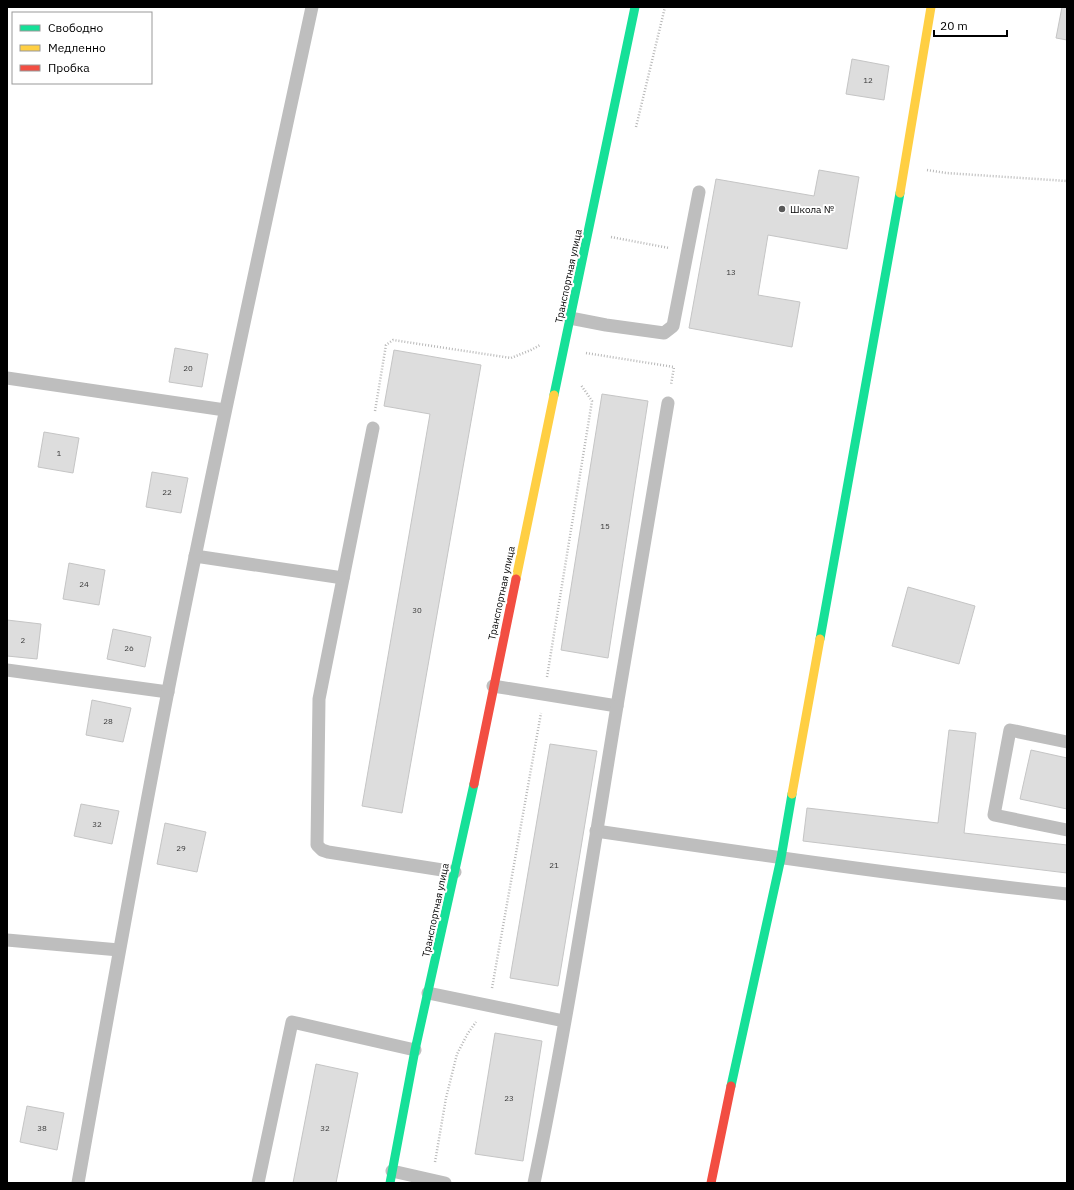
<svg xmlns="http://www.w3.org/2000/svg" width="1074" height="1190" viewBox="0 0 1074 1190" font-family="'IBM Plex Sans',sans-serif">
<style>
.building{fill:#ddd;stroke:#c5c5c5}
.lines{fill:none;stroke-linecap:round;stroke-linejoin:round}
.path{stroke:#b8b8b8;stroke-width:2.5;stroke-dasharray:1 2;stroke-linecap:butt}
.lane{stroke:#bebebe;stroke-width:13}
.fast{stroke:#16e098;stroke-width:9}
.slow{stroke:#ffcf43;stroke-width:9}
.jam{stroke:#f24e42;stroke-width:9}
.poi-dot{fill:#595959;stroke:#fff;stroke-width:1.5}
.labels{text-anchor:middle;stroke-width:4;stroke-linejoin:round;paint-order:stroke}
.number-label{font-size:8px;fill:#373737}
.poi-label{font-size:10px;fill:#000;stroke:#fff;text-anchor:start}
.street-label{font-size:10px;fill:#000;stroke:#fff}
</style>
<rect width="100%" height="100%" fill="#fff"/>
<g class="building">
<path d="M 1062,7 L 1067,7 L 1067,40 L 1056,38 Z"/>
<path d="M 852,59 L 889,66 L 884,100 L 846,94 Z"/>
<path d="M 819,170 L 859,177 L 847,249 L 768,235 L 758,295 L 800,302 L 792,347 L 689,328 L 716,179 L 814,196 Z"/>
<path d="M 175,348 L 208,354 L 202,387 L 169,382 Z"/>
<path d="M 394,350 L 481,365 L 402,813 L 362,806 L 430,414 L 384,406 Z"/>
<path d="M 602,394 L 648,401 L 608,658 L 561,650 Z"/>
<path d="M 44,432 L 79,438 L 73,473 L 38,467 Z"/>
<path d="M 152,472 L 188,478 L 181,513 L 146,507 Z"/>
<path d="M 69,563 L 105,570 L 99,605 L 63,599 Z"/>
<path d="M 908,587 L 975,606 L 959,664 L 892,646 Z"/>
<path d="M 7,620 L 41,624 L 37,659 L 7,656 Z"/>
<path d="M 113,629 L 151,637 L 145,667 L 107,659 Z"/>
<path d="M 92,700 L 131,708 L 123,742 L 86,735 Z"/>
<path d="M 949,730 L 976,733 L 964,833 L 1067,845 L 1067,873 L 803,841 L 807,808 L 938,823 Z"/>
<path d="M 550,744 L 597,751 L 558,986 L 510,978 Z"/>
<path d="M 1031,750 L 1067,758 L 1067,809 L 1020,799 Z"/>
<path d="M 81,804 L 119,811 L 112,844 L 74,836 Z"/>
<path d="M 165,823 L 206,832 L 197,872 L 157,864 Z"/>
<path d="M 495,1033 L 542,1041 L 523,1161 L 475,1154 Z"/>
<path d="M 316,1064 L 358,1073 L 336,1183 L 293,1183 Z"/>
<path d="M 27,1106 L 64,1113 L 57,1150 L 20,1142 Z"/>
</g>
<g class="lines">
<g class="path">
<path d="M 636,127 L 665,7"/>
<path d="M 927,170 L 946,173 L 1067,181"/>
<path d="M 611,237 L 669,248"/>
<path d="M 586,353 L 674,367 L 671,385"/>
<path d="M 375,411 L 386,345 L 393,340 L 511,358 L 531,350 L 540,345"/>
<path d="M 547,677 L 592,401 L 581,385"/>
<path d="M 492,988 L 541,713"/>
<path d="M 435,1162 L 446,1098 L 457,1054 L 468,1033 L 476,1022"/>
</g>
<g class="lane">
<path d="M 570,318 L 606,325 L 664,333 L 673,326 L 699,192"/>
<path d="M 7,378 L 225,410"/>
<path d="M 373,428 L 319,699 L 317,845 L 322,850 L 328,852 L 455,872"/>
<path d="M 195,556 L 343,578"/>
<path d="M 7,670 L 168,692"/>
<path d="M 493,686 L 617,706 L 668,403"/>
<path d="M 1067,742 L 1010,730 L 994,815 L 1067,830"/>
<path d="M 596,831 C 753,854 910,877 1067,894"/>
<path d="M 7,940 L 119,950"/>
<path d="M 428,993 L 564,1021"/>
<path d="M 392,1171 L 445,1183"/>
<path d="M 78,1183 C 107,1019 136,855 168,691 C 213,462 263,235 312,7"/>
<path d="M 258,1183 L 292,1022 L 415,1050"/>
<path d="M 534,1183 C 567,1025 591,865 617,706"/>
</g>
<g class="fast">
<path d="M 554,395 L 635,7"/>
<path d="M 820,639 L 900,193"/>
<path d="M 731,1086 L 781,858 L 792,794"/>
<path d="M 390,1183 L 415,1050 L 474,784"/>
</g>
<g class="slow">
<path d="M 900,193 L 931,7"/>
<path d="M 516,579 L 554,395"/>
<path d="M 792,794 L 820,639"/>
</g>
<g class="jam">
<path d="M 474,784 L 516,579"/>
<path d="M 711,1183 L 731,1086"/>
</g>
</g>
<circle class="poi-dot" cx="782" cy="209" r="4"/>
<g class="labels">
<g class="number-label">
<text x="868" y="83">12</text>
<text x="731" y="275">13</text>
<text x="188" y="371">20</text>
<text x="59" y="456">1</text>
<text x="167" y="495">22</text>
<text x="605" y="529">15</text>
<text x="84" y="587">24</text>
<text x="417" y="613">30</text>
<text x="23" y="643">2</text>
<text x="129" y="651">26</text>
<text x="108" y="724">28</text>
<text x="97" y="827">32</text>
<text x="181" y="851">29</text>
<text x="554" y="868">21</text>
<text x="509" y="1101">23</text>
<text x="42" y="1131">38</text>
<text x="325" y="1131">32</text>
</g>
<g class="poi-label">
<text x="790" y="213">Школа №</text>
</g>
<g class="street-label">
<text transform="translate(568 276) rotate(-78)" y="4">Транспортная улица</text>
<text transform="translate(501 593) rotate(-78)" y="4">Транспортная улица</text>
<text transform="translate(435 910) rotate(-78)" y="4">Транспортная улица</text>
</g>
</g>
<rect width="1074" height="1190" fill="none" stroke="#000000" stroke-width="16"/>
<rect x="12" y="12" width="140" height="72" fill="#ffffff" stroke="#999999"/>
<rect x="20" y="25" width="20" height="6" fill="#16e098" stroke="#999999"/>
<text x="48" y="32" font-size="12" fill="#000000">Свободно</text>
<rect x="20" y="45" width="20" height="6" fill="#ffcf43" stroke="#999999"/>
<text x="48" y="52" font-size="12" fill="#000000">Медленно</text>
<rect x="20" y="65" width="20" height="6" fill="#f24e42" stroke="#999999"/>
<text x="48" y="72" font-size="12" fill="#000000">Пробка</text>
<path d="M934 30v6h73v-6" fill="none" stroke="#000000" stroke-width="2"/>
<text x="940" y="30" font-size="12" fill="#000000" stroke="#ffffff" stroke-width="3" paint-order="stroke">20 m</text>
</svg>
